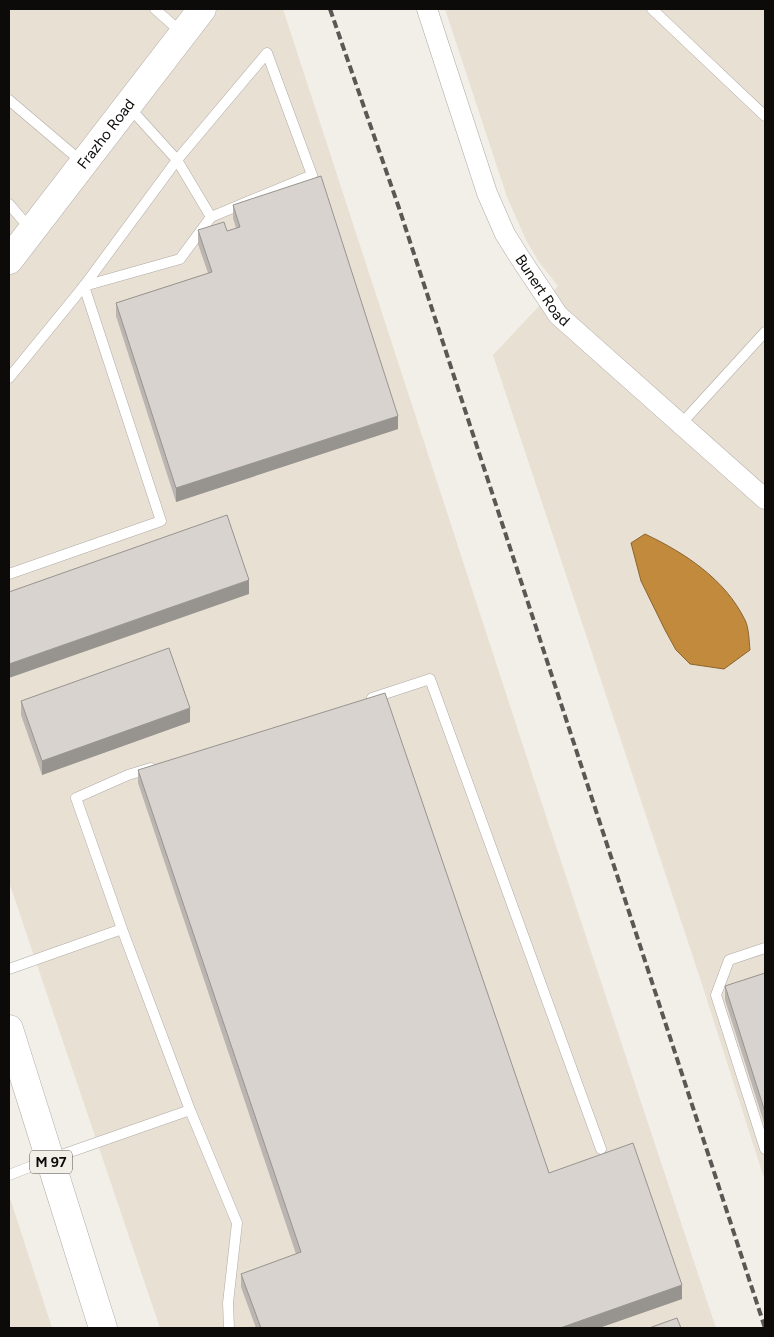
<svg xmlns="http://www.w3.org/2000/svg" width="774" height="1337" viewBox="0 0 774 1337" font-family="Figtree,sans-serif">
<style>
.built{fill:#e9e0d4}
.water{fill:#c18a3c;stroke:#8b642d}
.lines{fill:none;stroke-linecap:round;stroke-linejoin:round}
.lane-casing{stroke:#afaaa5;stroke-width:11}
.street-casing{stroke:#afaaa5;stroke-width:21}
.secondary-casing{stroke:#afaaa5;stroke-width:29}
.primary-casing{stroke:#afaaa5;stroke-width:29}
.lane{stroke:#fff;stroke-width:10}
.street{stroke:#fff;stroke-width:20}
.secondary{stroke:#fff;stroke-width:28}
.primary{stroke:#fff;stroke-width:28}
.rail{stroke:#5a5854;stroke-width:4;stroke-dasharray:8 4;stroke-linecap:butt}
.wall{fill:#bab5b1}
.shaded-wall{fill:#979490}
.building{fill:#d8d3ce;stroke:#979490}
.labels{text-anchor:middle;stroke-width:4.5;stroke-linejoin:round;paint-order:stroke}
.shield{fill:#f2eee8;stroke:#514f4c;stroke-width:1}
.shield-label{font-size:14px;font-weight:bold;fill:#0c0b09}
.street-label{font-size:15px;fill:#0c0b09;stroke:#f2eee8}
</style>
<rect width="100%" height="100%" fill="#f2eee8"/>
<g class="built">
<path d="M 9,9 L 283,9 L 542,804 L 716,1328 L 160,1328 L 9,882 Z"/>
<path d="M 445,9 L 765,9 L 765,1181 L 699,975 L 493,355 L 558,286 L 539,262 L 526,240 L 507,197 Z"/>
<path d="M 9,1195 L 52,1328 L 9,1328 Z"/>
</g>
<path class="water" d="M 645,534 C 685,553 725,579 745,620 C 749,628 749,641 750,650 L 724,669 L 690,664 L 676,650 L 665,630 L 641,581 L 631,543 Z"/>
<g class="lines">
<defs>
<g id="lane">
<path d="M 155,9 L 182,33"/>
<path d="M 652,9 L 765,116"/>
<path d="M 267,53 L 312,175 L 211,217 L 177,160 Z"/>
<path d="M 9,100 L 82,162"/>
<path d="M 9,204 L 31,230"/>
<path d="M 9,378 L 84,286 L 177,160 L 129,107"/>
<path d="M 681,424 L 765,332"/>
<path d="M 9,574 L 161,521 L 84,286 L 180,259 L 211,217"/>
<path d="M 372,698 L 430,679 L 601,1149"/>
<path d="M 151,768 L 128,775 L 76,798 L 122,929 L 190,1110 L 237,1223 L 228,1303 L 229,1328"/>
<path d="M 765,948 L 729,960 L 716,995 L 765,1149"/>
<path d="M 9,969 L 122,929"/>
<path d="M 9,1175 L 50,1159 L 190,1110"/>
</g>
<g id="street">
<path id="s1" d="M 427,9 L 487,193 L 505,234 L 520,258 L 558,315 L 765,499"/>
</g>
<g id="secondary">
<path id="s2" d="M 9,260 L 202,9"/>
</g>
<path id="primary" d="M 9,1029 L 103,1328"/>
</defs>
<use href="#lane" class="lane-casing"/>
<use href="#street" class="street-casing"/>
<use href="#secondary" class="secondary-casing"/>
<use href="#primary" class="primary-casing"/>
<use href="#lane" class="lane"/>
<use href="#street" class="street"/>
<use href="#secondary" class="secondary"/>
<use href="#primary" class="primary"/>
<path class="rail" d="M 330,9 L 399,208 L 765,1328"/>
</g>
<g class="wall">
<path d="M 233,205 L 398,429 L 176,502 L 116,316 L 116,303 L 208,273 L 198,244 L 198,230 L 227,231 L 236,228 L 233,218 Z"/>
<path d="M 21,701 L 190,722 L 42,775 L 21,715 Z"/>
<path d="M 138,770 L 549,1173 L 682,1299 L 599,1328 L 256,1328 L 241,1287 L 241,1274 L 296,1254 L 138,783 Z"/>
<path d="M 765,973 L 765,1126 L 725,1000 L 725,986 Z"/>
</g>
<g class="shaded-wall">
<path d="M 398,416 L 398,429 L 176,502 L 176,488 Z"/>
<path d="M 249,580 L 249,594 L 9,678 L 9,664 Z"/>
<path d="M 190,708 L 190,722 L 42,775 L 42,761 Z"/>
<path d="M 682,1285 L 682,1299 L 599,1328 L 560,1328 Z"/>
</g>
<g class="building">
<path d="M 321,176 L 398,416 L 176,488 L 116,303 L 212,272 L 198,230 L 224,222 L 227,231 L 240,227 L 233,205 Z"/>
<path d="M 227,515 L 249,580 L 9,664 L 9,592 Z"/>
<path d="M 169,648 L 190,708 L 42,761 L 21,701 Z"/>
<path d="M 385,693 L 549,1173 L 633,1143 L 682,1285 L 560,1328 L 261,1328 L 241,1274 L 301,1252 L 138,770 Z"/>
<path d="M 765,973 L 765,1112 L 725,986 Z"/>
<path d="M 677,1318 L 681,1328 L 649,1328 Z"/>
</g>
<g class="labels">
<rect class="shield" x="30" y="1150.5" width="42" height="23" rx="4"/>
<g class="shield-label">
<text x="51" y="1167">M 97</text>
</g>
<g class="street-label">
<text dy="5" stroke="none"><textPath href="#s2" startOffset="159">Frazho Road</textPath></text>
<text dy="5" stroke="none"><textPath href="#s1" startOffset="306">Bunert Road</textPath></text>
</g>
</g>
<rect width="774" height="1337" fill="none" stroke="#0c0b09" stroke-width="20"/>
</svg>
